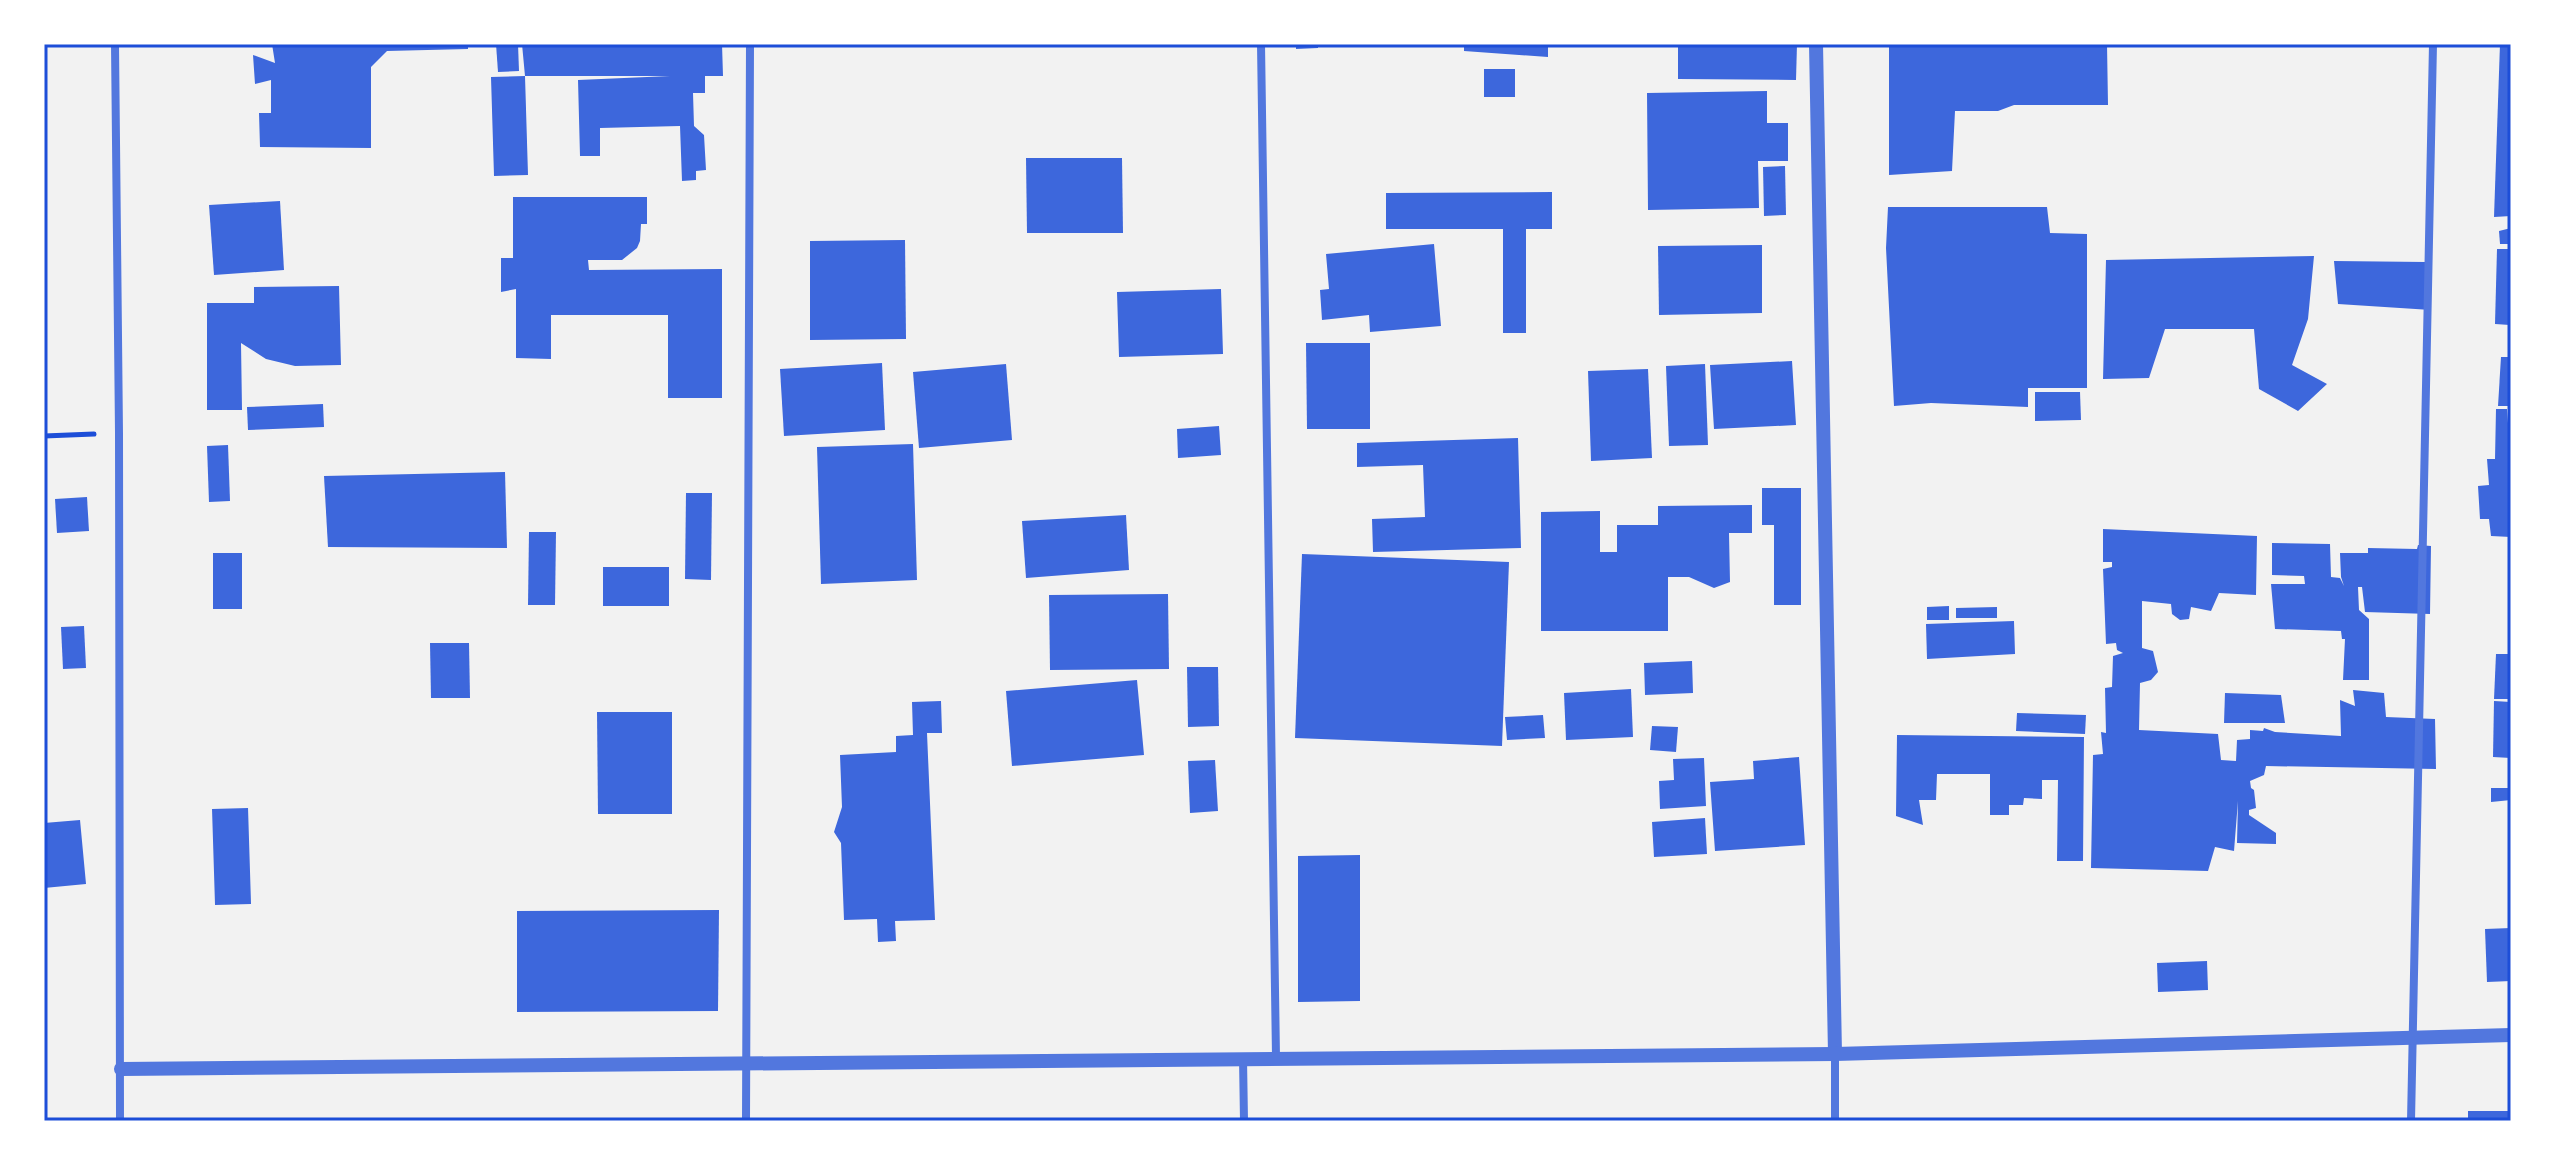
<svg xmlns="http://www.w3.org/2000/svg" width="2555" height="1165" viewBox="0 0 2555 1165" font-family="'Alegreya Sans',sans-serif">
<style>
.building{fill:#3d67dc}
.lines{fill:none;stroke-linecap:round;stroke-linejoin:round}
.path{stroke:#1d4ed8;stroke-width:5}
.minor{stroke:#5277de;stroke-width:8}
.tertiary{stroke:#5277de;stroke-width:14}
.neatline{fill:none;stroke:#1d4ed8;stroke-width:3}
</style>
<rect width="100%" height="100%" fill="#f2f2f2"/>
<g class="building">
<path d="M 272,44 L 468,44 L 468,49 L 387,51 L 371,67 L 371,148 L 260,147 L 259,113 L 271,113 L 271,80 L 255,84 L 253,55 L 275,63 Z"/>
<path d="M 496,44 L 518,44 L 519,71 L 498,72 Z"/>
<path d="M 522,44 L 722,44 L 723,76 L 705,76 L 705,93 L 693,93 L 694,126 L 704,135 L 706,170 L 696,171 L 696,180 L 682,181 L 680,126 L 600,128 L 600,156 L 580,156 L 578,80 L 670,76 L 525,76 Z"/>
<path d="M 1296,44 L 1318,44 L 1318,48 L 1296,49 Z"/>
<path d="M 1464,44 L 1548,44 L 1548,57 L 1464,51 Z"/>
<path d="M 1678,44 L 1797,44 L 1796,80 L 1678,79 Z"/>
<path d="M 1889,44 L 2107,44 L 2108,105 L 2014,105 L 1998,111 L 1955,111 L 1952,171 L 1889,175 Z"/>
<path d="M 2500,44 L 2511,44 L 2511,216 L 2494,217 Z"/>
<rect x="1484" y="69" width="31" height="28"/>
<path d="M 525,76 L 528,175 L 494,176 L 491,77 Z"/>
<path d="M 1767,91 L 1767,123 L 1788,123 L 1788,161 L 1758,161 L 1759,208 L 1648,210 L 1647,93 Z"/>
<path d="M 1026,158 L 1122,158 L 1123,233 L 1027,233 Z"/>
<path d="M 1785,166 L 1786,215 L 1764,216 L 1763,167 Z"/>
<path d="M 1552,192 L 1552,229 L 1526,229 L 1526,333 L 1503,333 L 1503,229 L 1386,229 L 1386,193 Z"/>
<path d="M 513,197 L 647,197 L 647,224 L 641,224 L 640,241 L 637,248 L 622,260 L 588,260 L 589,270 L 722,269 L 722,398 L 668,398 L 668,315 L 551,315 L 551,359 L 516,358 L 516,289 L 501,292 L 501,258 L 513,258 Z"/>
<path d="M 280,201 L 284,270 L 214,275 L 209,205 Z"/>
<path d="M 1888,207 L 2047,207 L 2050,233 L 2087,234 L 2087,388 L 2028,388 L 2028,407 L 1931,403 L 1894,406 L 1886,248 Z"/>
<path d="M 2511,228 L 2511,244 L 2500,244 L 2499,231 Z"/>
<path d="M 905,240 L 906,339 L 810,340 L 810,241 Z"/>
<path d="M 1434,244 L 1441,326 L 1370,332 L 1369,315 L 1322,320 L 1320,290 L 1329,289 L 1326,254 Z"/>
<path d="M 1762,245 L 1762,313 L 1659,315 L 1658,246 Z"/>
<path d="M 2497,249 L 2511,249 L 2510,325 L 2495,324 Z"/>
<path d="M 2314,256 L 2308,319 L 2292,365 L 2327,384 L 2298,411 L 2259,389 L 2254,329 L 2165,329 L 2149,378 L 2103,379 L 2106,260 Z"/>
<path d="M 2334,261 L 2426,262 L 2431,310 L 2338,304 Z"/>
<path d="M 339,286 L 341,365 L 295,366 L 266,359 L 241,343 L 242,410 L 207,410 L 207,303 L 254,303 L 254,287 Z"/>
<path d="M 1221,289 L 1223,354 L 1119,357 L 1117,292 Z"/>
<path d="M 1306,343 L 1370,343 L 1370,429 L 1307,429 Z"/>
<path d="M 2501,357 L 2511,357 L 2511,406 L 2498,406 Z"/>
<path d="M 1792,361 L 1796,425 L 1714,429 L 1710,365 Z"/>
<path d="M 882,363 L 885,430 L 784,436 L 780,369 Z"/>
<path d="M 1006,364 L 1012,440 L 919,448 L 913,372 Z"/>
<path d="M 1705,364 L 1708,445 L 1669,446 L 1666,366 Z"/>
<path d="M 1648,369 L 1652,458 L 1591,461 L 1588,371 Z"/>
<path d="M 2035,392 L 2080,392 L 2081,420 L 2035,421 Z"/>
<path d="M 323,404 L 324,427 L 248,430 L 247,407 Z"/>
<path d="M 2496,409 L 2507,409 L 2508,423 L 2511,423 L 2511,537 L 2491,536 L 2489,519 L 2480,519 L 2478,486 L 2489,485 L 2487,459 L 2495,459 Z"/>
<path d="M 1219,426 L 1221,455 L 1178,458 L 1177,429 Z"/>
<path d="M 1518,438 L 1521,548 L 1373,552 L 1372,519 L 1425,517 L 1423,465 L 1357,467 L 1357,443 Z"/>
<path d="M 913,444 L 917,580 L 821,584 L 817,447 Z"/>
<path d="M 228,445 L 230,501 L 209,502 L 207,446 Z"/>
<path d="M 505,472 L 507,548 L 328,547 L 324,476 Z"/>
<path d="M 1762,488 L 1801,488 L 1801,605 L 1774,605 L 1774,525 L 1762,525 Z"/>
<path d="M 686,493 L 712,493 L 711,580 L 685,579 Z"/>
<path d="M 87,497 L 89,531 L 57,533 L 55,499 Z"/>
<path d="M 1752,505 L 1752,533 L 1729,533 L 1730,582 L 1714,588 L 1689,577 L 1668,577 L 1668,631 L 1541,631 L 1541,512 L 1600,511 L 1600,552 L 1617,552 L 1617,525 L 1658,525 L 1658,506 Z"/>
<path d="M 1126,515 L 1129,570 L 1026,578 L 1022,521 Z"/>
<path d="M 2103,529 L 2257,536 L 2256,595 L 2219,593 L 2211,611 L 2191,607 L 2189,619 L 2180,620 L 2172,614 L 2171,604 L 2142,601 L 2142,648 L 2153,651 L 2158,672 L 2151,680 L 2140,683 L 2139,730 L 2218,734 L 2221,760 L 2236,761 L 2237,740 L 2250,739 L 2250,730 L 2263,731 L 2264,728 L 2275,732 L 2341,736 L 2340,700 L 2355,706 L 2353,690 L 2384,693 L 2386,717 L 2435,719 L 2436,769 L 2266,766 L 2264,775 L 2250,781 L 2251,788 L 2254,790 L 2256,808 L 2249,810 L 2249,815 L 2276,833 L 2276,844 L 2237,843 L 2238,801 L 2234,851 L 2215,847 L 2208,871 L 2091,868 L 2093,755 L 2103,754 L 2101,732 L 2106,733 L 2105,688 L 2112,687 L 2113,656 L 2123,653 L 2117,650 L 2116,643 L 2106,644 L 2103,569 L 2112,567 L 2112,562 L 2103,562 Z"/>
<path d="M 529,532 L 556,532 L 555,605 L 528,605 Z"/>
<path d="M 2272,543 L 2330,544 L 2331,577 L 2340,578 L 2344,586 L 2341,577 L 2340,553 L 2368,553 L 2368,548 L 2417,549 L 2418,545 L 2431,546 L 2430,614 L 2365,612 L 2362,587 L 2358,587 L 2359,610 L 2369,619 L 2369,680 L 2343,680 L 2345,639 L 2342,639 L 2341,631 L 2275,629 L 2271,584 L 2305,584 L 2304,576 L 2272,575 Z"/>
<rect x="213" y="553" width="29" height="56"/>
<path d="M 1302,554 L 1509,562 L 1502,746 L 1295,738 Z"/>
<rect x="603" y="567" width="66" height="39"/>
<path d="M 1168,594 L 1169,669 L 1050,670 L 1049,595 Z"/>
<path d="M 1949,606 L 1949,620 L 1927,620 L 1927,607 Z"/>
<path d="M 1997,607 L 1997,618 L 1956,618 L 1956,608 Z"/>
<path d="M 2014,621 L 2015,654 L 1927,659 L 1926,624 Z"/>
<path d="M 84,626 L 86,668 L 63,669 L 61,627 Z"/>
<path d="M 430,643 L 469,643 L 470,698 L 431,698 Z"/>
<path d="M 2496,654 L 2511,654 L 2511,699 L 2494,699 Z"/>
<path d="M 1692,661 L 1693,693 L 1645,695 L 1644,663 Z"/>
<path d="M 1187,667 L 1218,667 L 1219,726 L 1188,727 Z"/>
<path d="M 1137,680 L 1144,755 L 1012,766 L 1006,691 Z"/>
<path d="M 1631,689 L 1633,737 L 1566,740 L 1564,693 Z"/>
<path d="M 2225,693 L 2281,695 L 2285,723 L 2224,723 Z"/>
<path d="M 941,701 L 942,733 L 927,733 L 935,920 L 895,921 L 896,941 L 878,942 L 877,919 L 844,920 L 841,843 L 834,832 L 842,807 L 840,755 L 896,752 L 896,736 L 913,735 L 912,702 Z"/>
<path d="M 2494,701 L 2511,702 L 2511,758 L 2493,757 Z"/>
<path d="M 597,712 L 672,712 L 672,814 L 598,814 Z"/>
<path d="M 2017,713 L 2086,715 L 2085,734 L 2016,731 Z"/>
<path d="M 1543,715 L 1545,738 L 1507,740 L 1505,717 Z"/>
<path d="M 1652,726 L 1678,727 L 1676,752 L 1650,750 Z"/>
<path d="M 1897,735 L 2084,737 L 2083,861 L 2057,861 L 2058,780 L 2042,780 L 2042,799 L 2024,798 L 2023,805 L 2009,805 L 2009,815 L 1990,815 L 1990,774 L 1937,774 L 1936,800 L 1919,800 L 1923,825 L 1896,816 Z"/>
<path d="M 1799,757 L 1805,845 L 1715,851 L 1710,782 L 1754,779 L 1753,761 Z"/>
<path d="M 1704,758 L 1706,806 L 1660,809 L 1659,781 L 1674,780 L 1673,759 Z"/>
<path d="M 1215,760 L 1218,811 L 1190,813 L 1188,761 Z"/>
<path d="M 2491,788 L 2511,788 L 2511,800 L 2491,802 Z"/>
<path d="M 248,808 L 251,904 L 215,905 L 212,809 Z"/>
<path d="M 1705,818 L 1707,854 L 1654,857 L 1652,822 Z"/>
<path d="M 80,820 L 86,884 L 44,888 L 44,823 Z"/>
<path d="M 1360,855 L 1360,1001 L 1298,1002 L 1298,856 Z"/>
<path d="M 719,910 L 718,1011 L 517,1012 L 517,911 Z"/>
<path d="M 2511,928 L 2511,981 L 2487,982 L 2485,929 Z"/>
<path d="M 2207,961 L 2208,990 L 2158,992 L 2157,963 Z"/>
<rect x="2468" y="1111" width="43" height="10"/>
</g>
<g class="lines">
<path class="path" d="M 44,436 L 94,434"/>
<g class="minor">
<path d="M 115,44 L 119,433 L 120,1121"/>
<path d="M 1261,44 L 1276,1057"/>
<path d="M 1243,1058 L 1244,1121"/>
<path d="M 746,1121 L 750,44"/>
<path d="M 1835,1121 L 1835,1054"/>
<path d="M 2411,1121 L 2433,44"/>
</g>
<g class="tertiary">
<path d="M 1816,44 L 1835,1054"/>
<path d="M 121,1069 L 1835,1054 L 2511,1035"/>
</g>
</g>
<rect width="2555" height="1165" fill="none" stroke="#ffffff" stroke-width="92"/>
<rect x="46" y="46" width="2463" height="1073" class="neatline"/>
</svg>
